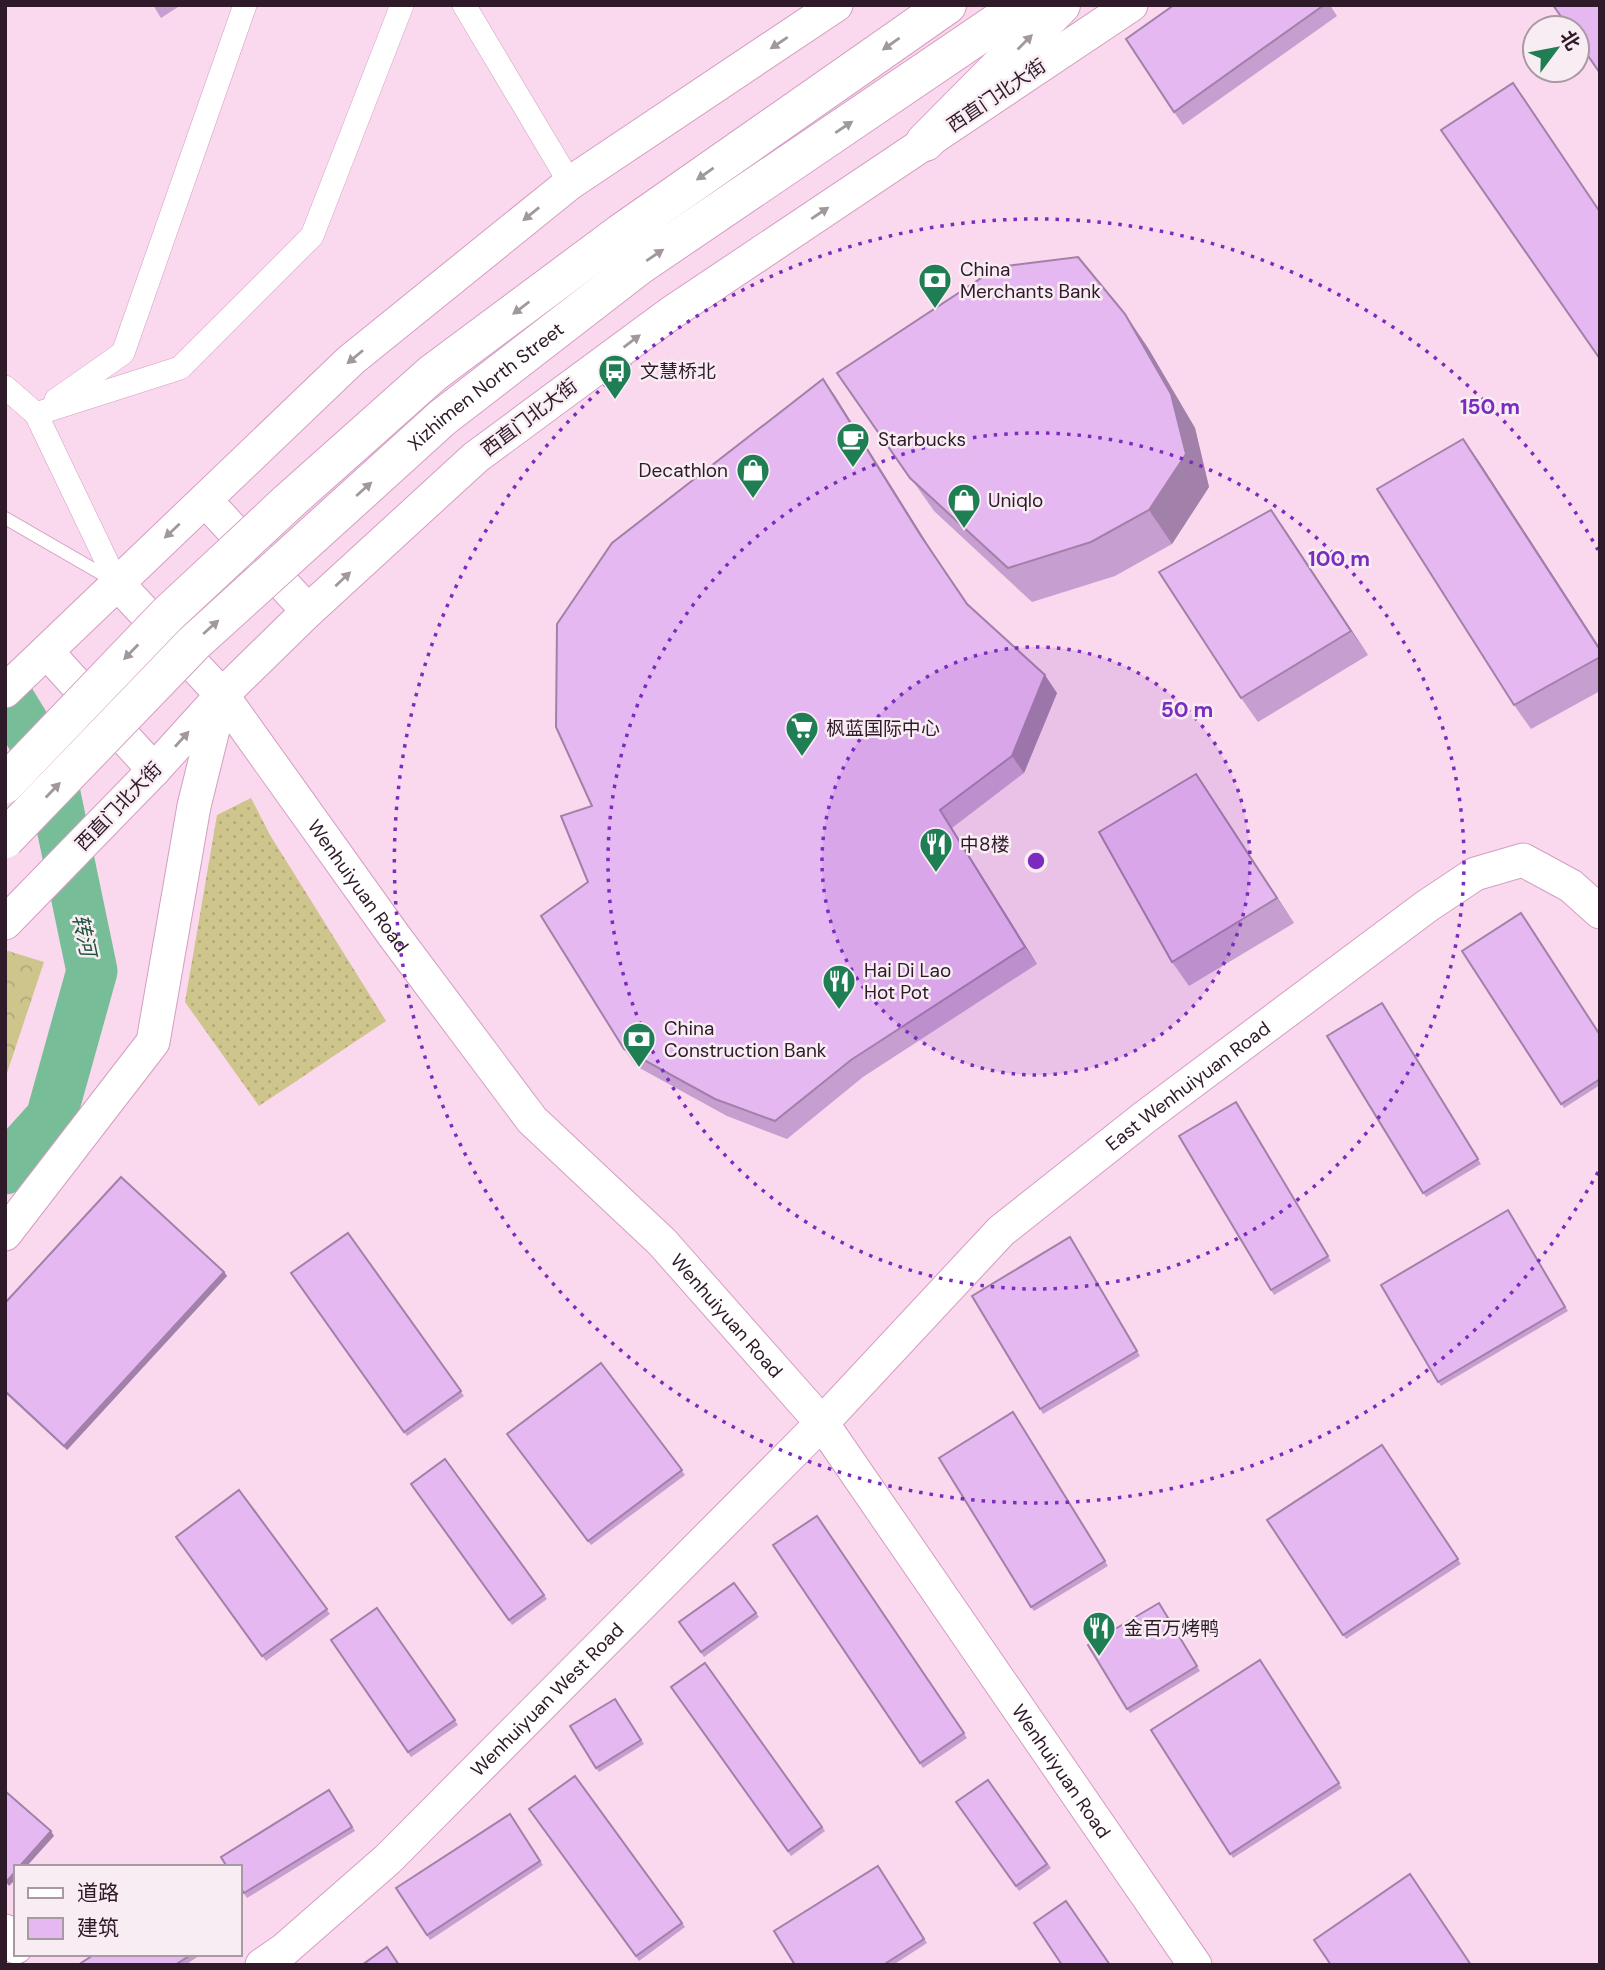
<svg xmlns="http://www.w3.org/2000/svg" width="1605" height="1970" viewBox="0 0 1605 1970" font-family="'DM Sans','Noto Sans SC',sans-serif">
<style>
.grass{fill:url(#grass-dots)}
.park{fill:url(#park-crowns)}
.lines{fill:none;stroke-linecap:round;stroke-linejoin:round}
.river{stroke:#77be98;stroke-width:51}
.lane-casing{stroke:#d49ec2;stroke-width:14}
.street-casing{stroke:#d49ec2;stroke-width:24}
.secondary-casing{stroke:#d49ec2;stroke-width:35}
.highway-casing{stroke:#d49ec2;stroke-width:40}
.lane{stroke:#fff;stroke-width:12}
.street{stroke:#fff;stroke-width:23}
.secondary{stroke:#fff;stroke-width:33}
.highway{stroke:#fff;stroke-width:38}
.highway-bridge-casing{stroke:#d49ec2;stroke-width:40;stroke-linecap:butt}
.highway-bridge{stroke:#fff;stroke-width:38}
.wall{fill:#c69ecf}
.shaded-wall{fill:#a181a9}
.building{fill:#e6b8f1;stroke:#a181a9;stroke-width:2}
.oneway{fill:#a1989e}
.ring{fill:none;stroke:#7b2cbf;stroke-width:3.5;stroke-dasharray:3.5 7}
.labels{text-anchor:middle;stroke-width:5;stroke-linejoin:round;paint-order:stroke}
.street-label{font-size:19px;fill:#2e1a28;stroke:#f9edf4}
.poi-label{font-size:19px;fill:#2e1a28;stroke:#f9edf4;text-anchor:start}
.water-label{font-size:21px;font-style:italic;fill:#1e543a;stroke:#f9edf4}
.centre{fill:#7b2cbf;stroke:#f9edf4;stroke-width:3.5}
.ring-label{font-size:21px;text-anchor:middle;font-weight:bold;fill:#7b2cbf;stroke:#f9edf4;stroke-width:5;stroke-linejoin:round;paint-order:stroke}
</style>
<defs>
<pattern id="grass-dots" width="8" height="8" patternUnits="userSpaceOnUse" patternTransform="scale(1.75)"><rect width="8" height="8" fill="#cec58d"/><path d="M2 2h.1M6 6h.1" fill="none" stroke="#b1a97a" stroke-width="1.8" stroke-linecap="round"/></pattern>
<pattern id="park-crowns" width="20" height="18" patternUnits="userSpaceOnUse" patternTransform="scale(1.75)"><rect width="20" height="18" fill="#cec58d"/><path d="M2 6a3 3 0 1 1 6 0M12 15a3 3 0 1 1 6 0" fill="none" stroke="#b1a97a"/></pattern>
</defs>
<rect width="100%" height="100%" fill="#fad8ee"/>
<path class="grass" d="M 251,798 L 270,835 L 386,1021 L 259,1106 L 185,1002 L 217,815 Z"/>
<path class="park" d="M 8,951 L 44,962 L 5,1079 L 5,954 Z"/>
<g class="lines">
<path class="river" d="M 5,693 L 49,765 L 92,971 L 51,1118 L 5,1169"/>
<defs>
<path id="lane" d="M 5,518 L 114,581"/>
<g id="street">
<path d="M 464,5 L 570,183"/>
<path d="M 5,387 L 36,414 L 117,583"/>
<path d="M 56,400 L 123,353 L 245,5"/>
<path d="M 36,414 L 180,368 L 312,236 L 402,5"/>
</g>
<g id="secondary">
<path d="M 205,500 L 308,611"/>
<path id="s1" d="M 117,583 L 222,695 L 395,937 L 532,1120 L 662,1242 L 822,1423 L 1195,1965"/>
<path d="M 47,652 L 154,770"/>
<path d="M 5,691 L 351,360 L 570,183 L 836,5"/>
<path d="M 5,923 L 154,770 L 222,695 L 308,611 L 476,457 L 671,313 L 1131,5"/>
<path d="M 5,1234 L 153,1042 L 194,806 L 220,701"/>
<path d="M 5,1931 L 16,1947"/>
<path id="s2" d="M 262,1965 L 284,1950 L 388,1859 L 822,1423 L 1001,1231 L 1145,1117 L 1427,906 L 1475,874 L 1523,860 L 1571,886 L 1600,912"/>
</g>
<g id="highway">
<path d="M 925,142 L 1061,5"/>
<path d="M 287,503 L 433,373 L 621,233 L 947,5"/>
<path id="s3" d="M 313,535 L 442,418 L 640,265 L 1023,5"/>
</g>
</defs>
<use href="#lane" class="lane-casing"/>
<use href="#street" class="street-casing"/>
<use href="#secondary" class="secondary-casing"/>
<use href="#highway" class="highway-casing"/>
<use href="#lane" class="lane"/>
<use href="#street" class="street"/>
<use href="#secondary" class="secondary"/>
<use href="#highway" class="highway"/>
<defs>
<g id="highway-bridge">
<path d="M 5,784 L 167,615 L 287,503"/>
<path d="M 5,839 L 194,643 L 313,535"/>
</g>
</defs>
<use href="#highway-bridge" class="highway-bridge-casing"/>
<use href="#highway-bridge" class="highway-bridge"/>
</g>
<g class="wall">
<path d="M 153,5 L 181,5 L 161,18 Z"/>
<path d="M 1174,5 L 1330,5 L 1337,16 L 1183,125 L 1174,112 Z"/>
<path d="M 1125,314 L 1148,348 L 1195,428 L 1209,487 L 1172,544 L 1115,576 L 1032,602 L 934,511 L 837,373 Z"/>
<path d="M 823,379 L 835,396 L 933,553 L 968,604 L 1057,693 L 1024,773 L 952,828 L 1037,964 L 863,1077 L 787,1139 L 727,1116 L 636,1066 L 624,1049 L 588,882 L 592,806 Z"/>
<path d="M 1463,439 L 1480,463 L 1600,648 L 1600,691 L 1531,729 L 1514,705 Z"/>
<path d="M 1271,510 L 1368,655 L 1258,722 L 1241,698 Z"/>
<path d="M 1196,774 L 1294,923 L 1189,986 L 1172,962 Z"/>
<path d="M 1462,951 L 1600,1034 L 1600,1085 L 1564,1108 Z"/>
<path d="M 1382,1003 L 1481,1164 L 1426,1197 L 1327,1036 Z"/>
<path d="M 1236,1102 L 1331,1261 L 1274,1295 L 1271,1290 Z"/>
<path d="M 1508,1210 L 1568,1311 L 1441,1386 L 1438,1382 Z"/>
<path d="M 348,1233 L 464,1396 L 407,1436 L 291,1273 Z"/>
<path d="M 1073,1242 L 1140,1356 L 1043,1414 L 1040,1409 Z"/>
<path d="M 224,1272 L 227,1276 L 67,1450 L 5,1393 L 5,1303 Z"/>
<path d="M 601,1363 L 685,1475 L 591,1545 L 507,1434 Z"/>
<path d="M 1013,1412 L 1108,1566 L 1034,1611 L 1031,1607 Z"/>
<path d="M 1382,1445 L 1461,1564 L 1346,1639 L 1267,1520 Z"/>
<path d="M 445,1459 L 547,1599 L 512,1625 L 411,1484 Z"/>
<path d="M 239,1490 L 330,1614 L 266,1661 L 176,1537 Z"/>
<path d="M 817,1516 L 967,1738 L 923,1768 L 773,1545 Z"/>
<path d="M 734,1583 L 759,1617 L 704,1657 L 679,1622 Z"/>
<path d="M 1159,1603 L 1200,1671 L 1130,1713 L 1127,1709 Z"/>
<path d="M 377,1608 L 458,1725 L 411,1757 L 331,1640 Z"/>
<path d="M 1260,1660 L 1342,1788 L 1233,1858 L 1151,1730 Z"/>
<path d="M 705,1663 L 825,1831 L 791,1856 L 671,1687 Z"/>
<path d="M 615,1699 L 644,1744 L 599,1772 L 596,1768 Z"/>
<path d="M 575,1776 L 685,1927 L 639,1961 L 529,1809 Z"/>
<path d="M 988,1780 L 1051,1868 L 1019,1891 L 956,1802 Z"/>
<path d="M 329,1790 L 355,1831 L 247,1898 L 240,1887 Z"/>
<path d="M 510,1814 L 543,1865 L 430,1940 L 396,1888 Z"/>
<path d="M 878,1866 L 927,1943 L 893,1965 L 795,1965 Z"/>
<path d="M 95,1954 L 202,1954 L 185,1965 L 78,1965 Z"/>
</g>
<g class="shaded-wall">
<path d="M 1125,314 L 1148,348 L 1195,428 L 1209,487 L 1172,544 L 1149,510 Z"/>
<path d="M 823,379 L 835,396 L 933,553 L 921,536 Z"/>
<path d="M 1463,439 L 1480,463 L 1600,648 L 1600,650 Z"/>
<path d="M 1271,510 L 1288,534 L 1368,655 L 1351,631 Z"/>
<path d="M 1045,675 L 1057,693 L 1024,773 L 1012,756 Z"/>
<path d="M 1196,774 L 1213,799 L 1294,923 L 1277,898 Z"/>
<path d="M 940,810 L 952,828 L 1037,964 L 1025,947 Z"/>
<path d="M 224,1272 L 227,1276 L 67,1450 L 64,1446 Z"/>
<path d="M 51,1831 L 54,1836 L 26,1867 L 19,1867 Z"/>
<path d="M 16,1871 L 16,1879 L 9,1886 L 6,1882 Z"/>
</g>
<g class="building">
<path d="M 1174,5 L 1324,5 L 1174,112 L 1126,39 Z"/>
<path d="M 1553,5 L 1600,5 L 1600,73 L 1577,40 L 1577,28 L 1569,28 Z"/>
<path d="M 1513,83 L 1600,212 L 1600,359 L 1441,130 Z"/>
<path d="M 1078,257 L 1125,314 L 1171,394 L 1186,454 L 1149,510 L 1091,542 L 1008,568 L 910,478 L 837,373 L 998,267 Z"/>
<path d="M 823,379 L 921,536 L 967,604 L 1045,675 L 1012,756 L 940,810 L 1025,947 L 851,1060 L 775,1121 L 715,1099 L 624,1049 L 541,916 L 588,882 L 561,816 L 592,806 L 556,727 L 557,624 L 612,543 Z"/>
<path d="M 1463,439 L 1600,650 L 1600,657 L 1514,705 L 1377,489 Z"/>
<path d="M 1271,510 L 1351,631 L 1241,698 L 1159,572 Z"/>
<path d="M 1196,774 L 1277,898 L 1172,962 L 1099,832 Z"/>
<path d="M 1521,913 L 1600,1035 L 1600,1079 L 1561,1104 L 1462,951 Z"/>
<path d="M 1382,1003 L 1478,1159 L 1423,1193 L 1327,1036 Z"/>
<path d="M 1236,1102 L 1328,1256 L 1271,1290 L 1179,1136 Z"/>
<path d="M 121,1177 L 224,1272 L 64,1446 L 5,1391 L 5,1303 Z"/>
<path d="M 1508,1210 L 1565,1307 L 1438,1382 L 1381,1285 Z"/>
<path d="M 348,1233 L 461,1391 L 404,1432 L 291,1273 Z"/>
<path d="M 1070,1237 L 1137,1351 L 1040,1409 L 972,1296 Z"/>
<path d="M 601,1363 L 682,1470 L 588,1541 L 507,1434 Z"/>
<path d="M 1013,1412 L 1105,1561 L 1031,1607 L 939,1458 Z"/>
<path d="M 1382,1445 L 1458,1559 L 1343,1635 L 1267,1520 Z"/>
<path d="M 445,1459 L 544,1595 L 509,1620 L 411,1484 Z"/>
<path d="M 239,1490 L 327,1609 L 262,1656 L 176,1537 Z"/>
<path d="M 817,1516 L 964,1733 L 920,1763 L 773,1545 Z"/>
<path d="M 734,1583 L 756,1613 L 701,1652 L 679,1622 Z"/>
<path d="M 1159,1603 L 1197,1666 L 1127,1709 L 1088,1645 Z"/>
<path d="M 377,1608 L 455,1720 L 408,1752 L 331,1640 Z"/>
<path d="M 1260,1660 L 1339,1783 L 1230,1854 L 1151,1730 Z"/>
<path d="M 705,1663 L 822,1827 L 788,1851 L 671,1687 Z"/>
<path d="M 615,1699 L 641,1740 L 596,1768 L 570,1726 Z"/>
<path d="M 575,1776 L 682,1923 L 636,1956 L 529,1809 Z"/>
<path d="M 988,1780 L 1047,1864 L 1016,1886 L 956,1802 Z"/>
<path d="M 329,1790 L 352,1827 L 244,1893 L 240,1887 L 240,1867 L 227,1867 L 221,1857 Z"/>
<path d="M 5,1791 L 51,1831 L 19,1867 L 16,1867 L 16,1871 L 6,1882 L 5,1881 Z"/>
<path d="M 510,1814 L 540,1861 L 427,1935 L 396,1888 Z"/>
<path d="M 878,1866 L 924,1939 L 883,1965 L 795,1965 L 774,1931 Z"/>
<path d="M 1410,1874 L 1471,1965 L 1331,1965 L 1314,1940 Z"/>
<path d="M 1066,1901 L 1110,1965 L 1062,1965 L 1034,1923 Z"/>
<path d="M 387,1947 L 399,1965 L 362,1965 Z"/>
<path d="M 95,1954 L 192,1954 L 175,1965 L 78,1965 Z"/>
</g>
<defs><path id="oneway-solid" d="M-6-.8H1V-3.2L6.5 0L1 3.2V.8H-6Z" transform="scale(1.75)"/></defs>
<g class="oneway">
<use href="#oneway-solid" transform="translate(1025 42) rotate(-45)"/>
<use href="#oneway-solid" transform="translate(779 43) rotate(146)"/>
<use href="#oneway-solid" transform="translate(891 44) rotate(145)"/>
<use href="#oneway-solid" transform="translate(844 127) rotate(-34)"/>
<use href="#oneway-solid" transform="translate(705 174) rotate(145)"/>
<use href="#oneway-solid" transform="translate(820 213) rotate(-34)"/>
<use href="#oneway-solid" transform="translate(531 214) rotate(141)"/>
<use href="#oneway-solid" transform="translate(655 255) rotate(-34)"/>
<use href="#oneway-solid" transform="translate(521 308) rotate(143)"/>
<use href="#oneway-solid" transform="translate(632 341) rotate(-37)"/>
<use href="#oneway-solid" transform="translate(355 357) rotate(140)"/>
<use href="#oneway-solid" transform="translate(364 489) rotate(-42)"/>
<use href="#oneway-solid" transform="translate(172 531) rotate(137)"/>
<use href="#oneway-solid" transform="translate(343 579) rotate(-43)"/>
<use href="#oneway-solid" transform="translate(211 627) rotate(-42)"/>
<use href="#oneway-solid" transform="translate(131 652) rotate(134)"/>
<use href="#oneway-solid" transform="translate(182 739) rotate(-48)"/>
<use href="#oneway-solid" transform="translate(53 790) rotate(-46)"/>
</g>
<circle cx="1036" cy="861" r="214" fill="#7b2cbf" fill-opacity=".12"/>
<g class="ring">
<circle cx="1036" cy="861" r="214"/>
<circle cx="1036" cy="861" r="428"/>
<path d="M1598 1172A642 642 0 1 1 1598 550"/>
</g>
<defs>
<symbol id="bank-pin" viewBox="-11 -11 22 30"><path d="M0 17L-7.5 6A9.5 9.5 0 1 1 7.5 6Z" fill="#207e55" stroke="#f9edf4"/><path d="M-6-4H6V4H-6ZM0-2.3a2.3 2.3 0 1 0 0 4.6a2.3 2.3 0 1 0 0-4.6Z" fill="#fff"/></symbol>
<symbol id="bus-pin" viewBox="-11 -11 22 30"><path d="M0 17L-7.5 6A9.5 9.5 0 1 1 7.5 6Z" fill="#207e55" stroke="#f9edf4"/><path d="M-5-6H5V4H4V6H2V4H-2V6H-4V4H-5ZM-3.5-4V0h7V-4ZM-3.5 1.2v1.5H-2V1.2ZM2 1.2v1.5H3.5V1.2Z" fill="#fff"/></symbol>
<symbol id="cafe-pin" viewBox="-11 -11 22 30"><path d="M0 17L-7.5 6A9.5 9.5 0 1 1 7.5 6Z" fill="#207e55" stroke="#f9edf4"/><path d="M-5.5-4.5H6V0H3Q3 3.5 0 3.5H-2.5Q-5.5 3.5-5.5 0ZM3-3.2v2h1.7v-2ZM-6 4.5H4V6H-6Z" fill="#fff"/></symbol>
<symbol id="shop-pin" viewBox="-11 -11 22 30"><path d="M0 17L-7.5 6A9.5 9.5 0 1 1 7.5 6Z" fill="#207e55" stroke="#f9edf4"/><path d="M-5-2.5h2.3a2.7 3.5 0 0 1 5.4 0H5L5.5 6h-11ZM-1.5-2.5h3a1.5 2.3 0 0 0-3 0Z" fill="#fff"/></symbol>
<symbol id="supermarket-pin" viewBox="-11 -11 22 30"><path d="M0 17L-7.5 6A9.5 9.5 0 1 1 7.5 6Z" fill="#207e55" stroke="#f9edf4"/><path d="M-6-5.5h2.5l.6 2H6L4.5 2H-2.5L-4.4-4H-6ZM-1.5 3.2a1.3 1.3 0 1 0 .1 0ZM3 3.2a1.3 1.3 0 1 0 .1 0Z" fill="#fff"/></symbol>
<symbol id="restaurant-pin" viewBox="-11 -11 22 30"><path d="M0 17L-7.5 6A9.5 9.5 0 1 1 7.5 6Z" fill="#207e55" stroke="#f9edf4"/><path d="M-5-6h1v4h1v-4h1v4h1v-4h1v5L-1.5 .5V6h-2V.5L-5-1ZM5-6V6H3V1.5H1.5Q1.5-4 5-6Z" fill="#fff"/></symbol>
</defs>
<g fill-rule="evenodd">
<use href="#bank-pin" x="916" y="261" width="38" height="52"/>
<use href="#bus-pin" x="596" y="352" width="38" height="52"/>
<use href="#cafe-pin" x="834" y="420" width="38" height="52"/>
<use href="#shop-pin" x="734" y="451" width="38" height="52"/>
<use href="#shop-pin" x="945" y="481" width="38" height="52"/>
<use href="#supermarket-pin" x="783" y="709" width="38" height="52"/>
<use href="#restaurant-pin" x="917" y="825" width="38" height="52"/>
<use href="#restaurant-pin" x="820" y="962" width="38" height="52"/>
<use href="#bank-pin" x="620" y="1020" width="38" height="52"/>
<use href="#restaurant-pin" x="1080" y="1609" width="38" height="52"/>
</g>
<g class="labels">
<g class="street-label">
<text transform="translate(996 95) rotate(-34)" y="7">西直门北大街</text>
<text dy="7" stroke="none"><textPath href="#s3" startOffset="228">Xizhimen North Street</textPath></text>
<text transform="translate(529 417) rotate(-37)" y="7">西直门北大街</text>
<text transform="translate(118 806) rotate(-46)" y="7">西直门北大街</text>
<text dy="7" stroke="none"><textPath href="#s1" startOffset="388">Wenhuiyuan Road</textPath></text>
<text dy="7" stroke="none"><textPath href="#s2" startOffset="1279">East Wenhuiyuan Road</textPath></text>
<text dy="7" stroke="none"><textPath href="#s1" startOffset="956">Wenhuiyuan Road</textPath></text>
<text dy="7" stroke="none"><textPath href="#s2" startOffset="390">Wenhuiyuan West Road</textPath></text>
<text dy="7" stroke="none"><textPath href="#s1" startOffset="1522">Wenhuiyuan Road</textPath></text>
</g>
<g class="poi-label">
<text x="960" y="276">China<tspan x="960" dy="22">Merchants Bank</tspan></text>
<text x="640" y="378">文慧桥北</text>
<text x="878" y="446">Starbucks</text>
<text x="728" y="477" text-anchor="end">Decathlon</text>
<text x="988" y="507">Uniqlo</text>
<text x="826" y="735">枫蓝国际中心</text>
<text x="960" y="851">中8楼</text>
<text x="864" y="977">Hai Di Lao<tspan x="864" dy="22">Hot Pot</tspan></text>
<text x="664" y="1035">China<tspan x="664" dy="22">Construction Bank</tspan></text>
<text x="1124" y="1635">金百万烤鸭</text>
</g>
<g class="water-label">
<text transform="translate(84 935) rotate(78)" y="7">转河</text>
</g>
</g>
<circle cx="1036" cy="861" r="10" class="centre"/>
<g class="ring-label">
<text x="1490" y="414">150 m</text>
<text x="1339" y="566">100 m</text>
<text x="1187" y="717">50 m</text>
</g>
<rect width="1605" height="1970" fill="none" stroke="#2e1a28" stroke-width="14"/>
<rect x="14" y="1865" width="228" height="91" fill="#f9edf4" stroke="#a899a2" stroke-width="2"/>
<rect x="28" y="1888" width="35" height="10" fill="#ffffff" stroke="#a899a2" stroke-width="2"/>
<text x="77" y="1900" font-size="21" fill="#2e1a28">道路</text>
<rect x="28" y="1918" width="35" height="21" fill="#e6b8f1" stroke="#a899a2" stroke-width="2"/>
<text x="77" y="1935" font-size="21" fill="#2e1a28">建筑</text>
<g transform="translate(1556 49) rotate(58)"><circle r="33" fill="#f9edf4" stroke="#a899a2" stroke-width="2"/>
<path d="M0-5L12 26L0 18L-12 26Z" fill="#207e55"/>
<text y="-10" font-size="19" font-weight="bold" text-anchor="middle" fill="#2e1a28">北</text>
</g>
</svg>
